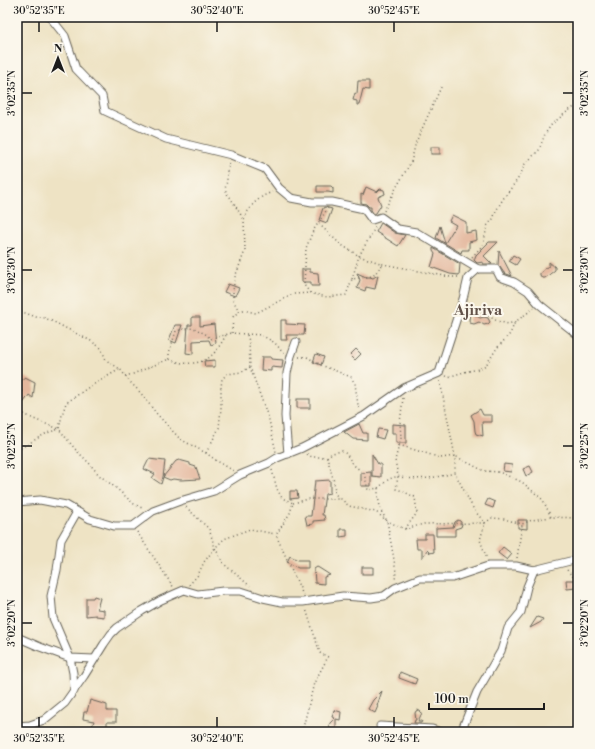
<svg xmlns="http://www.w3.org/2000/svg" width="595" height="749" viewBox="0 0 595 749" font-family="'Libre Bodoni',serif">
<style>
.building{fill:#e4b79d}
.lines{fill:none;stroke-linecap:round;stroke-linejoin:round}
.minor-casing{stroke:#666257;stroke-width:9}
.path{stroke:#666257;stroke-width:1.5;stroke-dasharray:1 3;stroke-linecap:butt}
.minor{stroke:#fff;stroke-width:7}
.ticks{fill:none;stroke:#1c1c1c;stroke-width:1.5}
.labels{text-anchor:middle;stroke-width:4;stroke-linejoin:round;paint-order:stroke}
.quarter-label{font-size:15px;font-weight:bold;fill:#625249;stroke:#fbf7ec}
.neatline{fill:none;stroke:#1c1c1c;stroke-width:1.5}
.ticks-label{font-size:10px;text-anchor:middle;fill:#1c1c1c}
</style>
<rect width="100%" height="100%" fill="#fbf7ec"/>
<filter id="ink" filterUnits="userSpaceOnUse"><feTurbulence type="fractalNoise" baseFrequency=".025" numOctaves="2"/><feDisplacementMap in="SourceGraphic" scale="8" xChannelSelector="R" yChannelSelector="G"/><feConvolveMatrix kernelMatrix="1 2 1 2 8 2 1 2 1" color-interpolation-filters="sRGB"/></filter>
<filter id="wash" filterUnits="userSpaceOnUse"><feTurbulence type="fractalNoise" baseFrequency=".012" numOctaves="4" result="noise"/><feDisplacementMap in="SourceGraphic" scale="16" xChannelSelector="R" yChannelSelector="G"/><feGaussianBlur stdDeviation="0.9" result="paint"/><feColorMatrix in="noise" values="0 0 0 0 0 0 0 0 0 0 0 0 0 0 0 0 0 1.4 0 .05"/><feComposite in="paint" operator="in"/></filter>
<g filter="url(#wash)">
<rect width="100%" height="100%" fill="#eee3c4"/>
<g id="blocks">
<g class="building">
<path d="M 358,81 L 369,81 L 369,90 L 363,89 L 359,105 L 357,105 L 357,101 L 353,100 L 355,93 L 357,94 Z"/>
<rect x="431" y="147" width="9" height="7"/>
<path d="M 317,186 L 331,186 L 333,188 L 333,193 L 328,192 L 317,192 Z"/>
<path d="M 366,187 L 377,192 L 380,189 L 384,190 L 385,194 L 378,197 L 381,205 L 376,213 L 374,214 L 371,210 L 371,207 L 369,207 L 366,204 L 361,203 L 361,194 L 363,195 Z"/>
<path d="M 325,207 L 332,209 L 327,223 L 319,220 L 323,208 Z"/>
<path d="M 452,215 L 466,222 L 466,233 L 476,231 L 477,240 L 469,242 L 469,250 L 462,250 L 461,253 L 436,238 L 440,226 L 445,243 L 456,225 L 449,221 Z"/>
<path d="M 381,223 L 395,233 L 405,235 L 398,246 L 376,232 Z"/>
<path d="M 489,242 L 498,242 L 484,256 L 492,264 L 483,264 L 483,262 L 477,263 L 474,260 L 476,255 Z"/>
<path d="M 433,248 L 460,264 L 459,275 L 450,274 L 431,267 L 435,254 L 433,251 Z"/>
<path d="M 499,251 L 512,276 L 504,273 L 500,267 L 498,265 Z"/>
<path d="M 513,255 L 520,259 L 516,265 L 509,261 Z"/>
<path d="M 549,262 L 555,267 L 555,270 L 545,278 L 542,278 L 540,275 L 540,273 L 544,270 L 545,268 L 549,266 Z"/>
<path d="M 302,269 L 310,269 L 310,272 L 318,273 L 319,286 L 311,286 L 311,282 L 302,282 Z"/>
<path d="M 357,273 L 366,277 L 370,277 L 373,278 L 378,275 L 375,289 L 366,287 L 365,291 L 357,288 L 360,280 Z"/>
<path d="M 228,284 L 239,288 L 235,296 L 224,292 Z"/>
<path d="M 467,305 L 475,308 L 472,313 L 480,318 L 484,317 L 488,318 L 490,322 L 488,324 L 484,325 L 479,322 L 474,324 L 470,323 L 469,320 L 470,314 L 464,311 Z"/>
<path d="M 192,317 L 200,317 L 200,326 L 214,324 L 216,343 L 211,345 L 209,340 L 193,341 L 193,354 L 186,353 L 188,325 L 192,325 Z"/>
<path d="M 281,320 L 286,320 L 286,324 L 305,325 L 304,335 L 286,335 L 287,340 L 281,340 Z"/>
<path d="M 175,325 L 182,325 L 176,343 L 169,340 Z"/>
<path d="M 356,349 L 361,354 L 355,360 L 350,355 Z"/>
<path d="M 316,354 L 324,357 L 321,365 L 313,362 Z"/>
<path d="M 262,357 L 271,357 L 271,359 L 283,360 L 282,368 L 271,367 L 271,371 L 261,370 Z"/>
<path d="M 215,360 L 215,367 L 205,367 L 204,361 Z"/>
<path d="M 25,377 L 35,382 L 33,398 L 29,395 L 24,402 L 18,397 L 22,391 L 17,388 L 17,383 Z"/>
<rect x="297" y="399" width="13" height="9"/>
<path d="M 480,409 L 483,415 L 492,415 L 492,422 L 482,422 L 483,436 L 476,434 L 475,431 L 474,421 L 471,415 Z"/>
<path d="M 359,424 L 363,433 L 367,433 L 367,440 L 353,439 L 344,432 Z"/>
<path d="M 392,424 L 406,425 L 406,443 L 396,443 L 396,433 L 392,433 Z"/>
<path d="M 378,429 L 386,430 L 383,439 L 376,437 Z"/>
<path d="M 372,454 L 378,464 L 381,464 L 381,477 L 372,476 Z"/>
<path d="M 149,459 L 165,461 L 163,477 L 176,461 L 179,460 L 190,463 L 190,465 L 196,467 L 200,479 L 181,480 L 173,479 L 170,480 L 163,477 L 161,484 L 152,478 L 155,474 L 144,469 Z"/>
<path d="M 504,464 L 512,465 L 511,472 L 503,471 Z"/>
<path d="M 530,466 L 533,472 L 526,476 L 523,469 Z"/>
<path d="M 371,472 L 371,486 L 361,486 L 361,473 Z"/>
<path d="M 330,480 L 330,493 L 325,494 L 322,515 L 324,515 L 325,520 L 313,521 L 313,524 L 307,525 L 305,516 L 311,516 L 315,481 Z"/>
<path d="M 290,491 L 297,491 L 298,498 L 290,499 Z"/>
<path d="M 488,499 L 495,502 L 493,508 L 485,505 Z"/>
<path d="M 458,520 L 460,521 L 462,524 L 461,527 L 455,529 L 455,536 L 436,536 L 436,528 L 453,527 L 455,522 Z"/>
<path d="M 518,520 L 527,520 L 527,529 L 518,528 Z"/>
<path d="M 340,529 L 347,529 L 347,536 L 340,537 Z"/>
<path d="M 425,534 L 433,534 L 434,552 L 430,553 L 427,550 L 422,558 L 422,549 L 417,549 L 416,539 L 425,539 Z"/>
<path d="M 503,547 L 512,554 L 507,560 L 498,553 Z"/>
<path d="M 290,556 L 298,560 L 308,560 L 308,568 L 298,568 L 287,562 Z"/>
<path d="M 317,567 L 319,568 L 330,575 L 324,577 L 324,584 L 315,583 L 314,569 Z"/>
<rect x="362" y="567" width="11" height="7"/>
<path d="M 566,580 L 575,580 L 576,588 L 567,589 Z"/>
<path d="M 94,596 L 100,598 L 97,609 L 104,610 L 104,617 L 96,616 L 96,615 L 86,616 L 86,598 L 93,598 Z"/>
<path d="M 537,617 L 543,619 L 541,622 L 530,628 Z"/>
<path d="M 400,672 L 417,679 L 415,684 L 399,678 Z"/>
<path d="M 382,691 L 377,706 L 378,706 L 375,713 L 368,709 L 373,700 Z"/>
<path d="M 90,700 L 107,705 L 107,711 L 116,711 L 116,722 L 107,722 L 107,729 L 91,729 L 94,721 L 83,719 L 84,712 L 87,712 Z"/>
<path d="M 334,710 L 341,712 L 340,720 L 336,719 L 336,728 L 334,729 L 331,729 L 330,728 L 329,725 L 330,723 L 335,718 L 332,717 Z"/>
<path d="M 418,710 L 421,712 L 422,713 L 418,721 L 422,721 L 421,723 L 414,723 L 415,720 L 416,720 L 415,713 L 416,711 Z"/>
</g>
</g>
</g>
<g filter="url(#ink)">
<use href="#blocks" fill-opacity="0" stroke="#666257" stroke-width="1"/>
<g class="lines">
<defs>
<g id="minor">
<path d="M 50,17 L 65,36 L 76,69 L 102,96 L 105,111 L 166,139 L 231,155 L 265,169 L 279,188 L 291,198 L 312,202 L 332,202 L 364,209 L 372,220 L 381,217 L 398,229 L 416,232 L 478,269 L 496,269 L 500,277 L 514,282 L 528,291 L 539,304 L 578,335"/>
<path d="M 288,454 L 285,416 L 287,373 L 291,356 L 296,342"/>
<path d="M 17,502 L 40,500 L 66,505 L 90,519 L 114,526 L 133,526 L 153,511 L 180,501 L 214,491 L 240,475 L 269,463 L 277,458 L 302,448 L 364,416 L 404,388 L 439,373 L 463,299 L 468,278 L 478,269"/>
<path d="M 17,637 L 40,647 L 70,658 L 94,659"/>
<path d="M 74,691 L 73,673 L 70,658 L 53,618 L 51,596 L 57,570 L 61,540 L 77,512"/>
<path d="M 17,726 L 30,725 L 44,720 L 65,703 L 84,676 L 104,644 L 111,634 L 117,628 L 142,611 L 161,600 L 184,590 L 198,594 L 223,591 L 241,591 L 263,598 L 282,602 L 303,602 L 343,596 L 371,598 L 384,596 L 395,588 L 420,578 L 452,578 L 488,566 L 516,566 L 534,570 L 578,559"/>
<path d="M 380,726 L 432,729 L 441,732"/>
<path d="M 461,732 L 477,692 L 501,651 L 508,628 L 521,612 L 527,587 L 534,570"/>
</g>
</defs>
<use href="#minor" class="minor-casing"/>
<g class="path">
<path d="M 229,163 L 227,171 L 227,181 L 225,189 L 227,194 L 230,197 L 244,220"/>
<path d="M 384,211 L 396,188 L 411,162 L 416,142 L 442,85"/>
<path d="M 319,224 L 340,244 L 359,256 L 383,264 L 450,277 L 460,277"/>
<path d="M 472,257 L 481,247 L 484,242 L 487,226 L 493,219 L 496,211 L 503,199 L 520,176 L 525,164 L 539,150 L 545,134 L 552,124 L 568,111 L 578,105"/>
<path d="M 352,279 L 359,256 L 376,226"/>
<path d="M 310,293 L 304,285 L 306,248 L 313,231 L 328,208"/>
<path d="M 469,303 L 475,307 L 478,312 L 487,315 L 497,321 L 508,324 L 515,322 L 534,308"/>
<path d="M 17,310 L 36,317 L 42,317 L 52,321 L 91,341 L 101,348 L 106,360 L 120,369 L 130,382 L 137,389 L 144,397 L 156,413 L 180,439 L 206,453 L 217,461 L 234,471"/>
<path d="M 239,311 L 243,310 L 256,313 L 293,294 L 310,293 L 327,297 L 346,295 L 352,279 L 373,276 L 383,264"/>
<path d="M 232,333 L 233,317 L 239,311 L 233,300 L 233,291 L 235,277 L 245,251 L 244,220 L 248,211 L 254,203 L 263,196 L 272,192"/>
<path d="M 247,335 L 249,341 L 250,367 L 269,420 L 276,452"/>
<path d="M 299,357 L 307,357 L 321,365 L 351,377 L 355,384 L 358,405 L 360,409"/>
<path d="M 169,359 L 169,353 L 176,331 L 184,329 L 194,328 L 207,335 L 210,339 L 232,333 L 261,335 L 272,341 L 277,345 L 282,352 L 284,353"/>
<path d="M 125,376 L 133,374 L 169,359 C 172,360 174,361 178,362 C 187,365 204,363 211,356 C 217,351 222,342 226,335"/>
<path d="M 446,376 L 448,377 L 464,372 L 479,369 L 486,365 L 497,348 L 510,334 L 515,322"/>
<path d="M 440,381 L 455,456 L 455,473 L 474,510 L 485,523 L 492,518 L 504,519 L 522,524 L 532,520 L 551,517 L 578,518"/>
<path d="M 403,398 L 400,423 L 401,438 L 395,460 L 398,476 L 396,489 C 405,491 407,494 415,497 L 417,513 L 405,529"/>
<path d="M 17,410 L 22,413 L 36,420 L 59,429 L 75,449 L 89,463 L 99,475 L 116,488 L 134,504 L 144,509"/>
<path d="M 399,445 L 441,458 L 455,456 L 484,471 L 499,472 L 522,482 L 543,500 L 551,517"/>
<path d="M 17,450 L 47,433 L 59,429 L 62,415 L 66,403 L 89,387 L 120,369"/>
<path d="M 206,453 L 219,428 L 221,408 L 221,387 L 222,379 L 227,374 L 242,372 L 250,367"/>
<path d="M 307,454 L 312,457 L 327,457 L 334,482 L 335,494 L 341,499"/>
<path d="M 327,457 L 332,453 L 342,451 C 348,454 349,459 353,464 C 356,468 361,470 364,473 L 368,490 L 378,488 L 378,497 L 381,511 L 387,521 L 393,554 L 396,572 L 395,580"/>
<path d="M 272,470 L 277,489 L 282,498 L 293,503 L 290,513 L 276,535 L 303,595"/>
<path d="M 378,488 L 389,479 L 398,476 C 416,482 437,477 455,473"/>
<path d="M 293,503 L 309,499 L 341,499 L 349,506 L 376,512 L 387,521 L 405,529 L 424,524 L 485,523 L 480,540 L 487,559"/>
<path d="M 186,507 L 209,529 L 215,548 L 224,564 L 250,586"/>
<path d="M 137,532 L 174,588"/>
<path d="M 517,558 L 522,525"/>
<path d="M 567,570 L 577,581 L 578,584"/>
<path d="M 189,585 L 198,575 L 204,562 L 215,548 L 224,539 L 250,529 L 275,534"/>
<path d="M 302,732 L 314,683 L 328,657 L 320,653 L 306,609"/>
</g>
<use href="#minor" class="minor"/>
</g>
</g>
<path class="ticks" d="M 39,22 L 39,32M 217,22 L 217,32M 394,22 L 394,32M 22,93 L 32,93M 563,93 L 573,93M 22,270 L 32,270M 563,270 L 573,270M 22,446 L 32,446M 563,446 L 573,446M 22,623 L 32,623M 563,623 L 573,623M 39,717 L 39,727M 217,717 L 217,727M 394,717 L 394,727"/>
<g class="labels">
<g class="quarter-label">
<text x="478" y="315">Ajiriva</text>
</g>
</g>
<rect width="595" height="749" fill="none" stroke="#fbf7ec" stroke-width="44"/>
<g transform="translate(58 58)" stroke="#fbf7ec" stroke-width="3" paint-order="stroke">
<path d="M0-3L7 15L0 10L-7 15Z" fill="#1c1c1c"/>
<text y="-6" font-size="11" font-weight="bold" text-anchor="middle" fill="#1c1c1c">N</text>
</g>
<path d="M429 703v6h115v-6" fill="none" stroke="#1c1c1c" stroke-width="2"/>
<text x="435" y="703" font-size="12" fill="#1c1c1c" stroke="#fbf7ec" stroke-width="3" paint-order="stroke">100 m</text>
<rect x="22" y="22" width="551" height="705" class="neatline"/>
<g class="ticks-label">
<text x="39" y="14">30°52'35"E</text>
<text x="217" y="14">30°52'40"E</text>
<text x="394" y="14">30°52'45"E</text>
<text transform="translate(11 93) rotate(-90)" y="4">3°02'35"N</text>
<text transform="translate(584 93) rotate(-90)" y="4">3°02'35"N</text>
<text transform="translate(11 270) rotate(-90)" y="4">3°02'30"N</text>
<text transform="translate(584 270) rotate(-90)" y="4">3°02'30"N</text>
<text transform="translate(11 446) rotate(-90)" y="4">3°02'25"N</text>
<text transform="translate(584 446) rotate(-90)" y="4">3°02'25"N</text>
<text transform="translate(11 623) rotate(-90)" y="4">3°02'20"N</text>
<text transform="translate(584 623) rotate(-90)" y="4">3°02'20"N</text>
<text x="39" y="742">30°52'35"E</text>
<text x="217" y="742">30°52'40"E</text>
<text x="394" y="742">30°52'45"E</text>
</g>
</svg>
